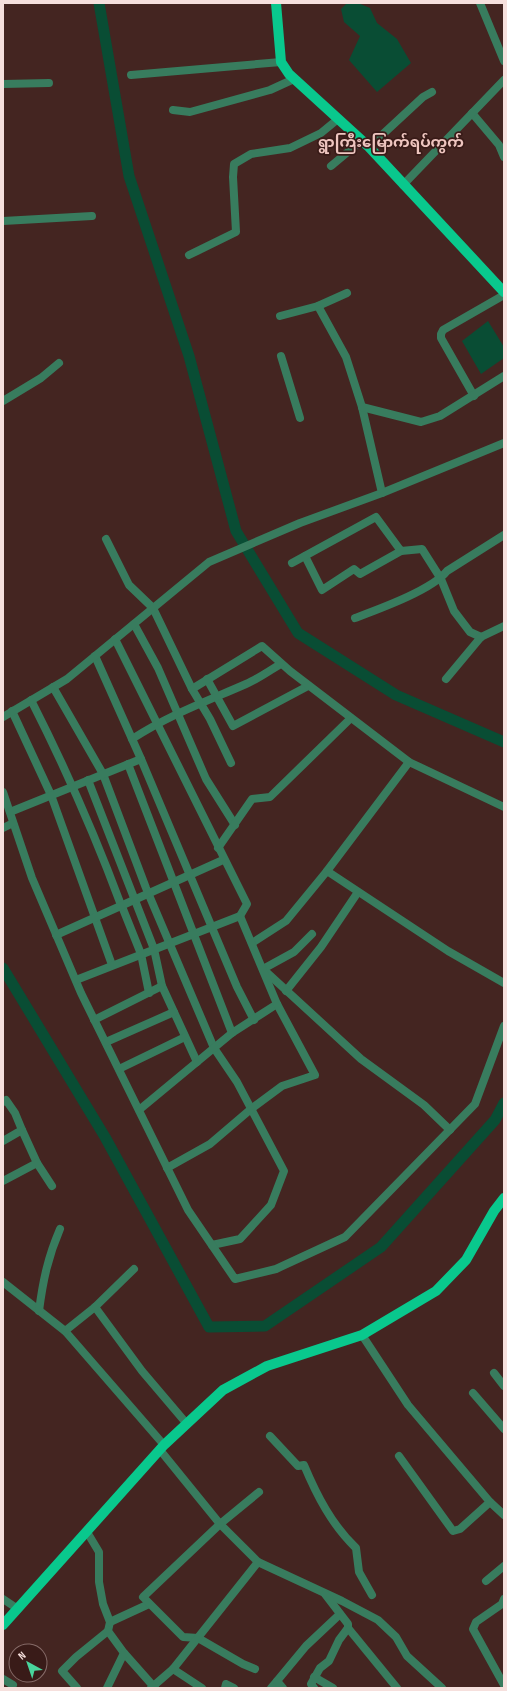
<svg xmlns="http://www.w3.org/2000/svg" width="507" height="1691" viewBox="0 0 507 1691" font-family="'Sofia Sans Condensed','Noto Sans Myanmar',sans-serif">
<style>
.water{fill:#094d34}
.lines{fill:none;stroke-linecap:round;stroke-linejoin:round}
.river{stroke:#094d34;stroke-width:11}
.minor{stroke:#387c5e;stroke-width:8}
.major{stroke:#09c88d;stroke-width:10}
.labels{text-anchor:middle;stroke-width:3.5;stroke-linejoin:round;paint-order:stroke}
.quarter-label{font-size:15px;font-weight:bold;fill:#eec5bf;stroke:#391b18}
</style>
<rect width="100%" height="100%" fill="#442521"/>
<g class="water">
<path d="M 347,3 L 358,3 L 370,8 L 377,23 L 397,39 L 411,63 L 377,92 L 349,60 L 360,36 L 344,22 L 341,9 Z"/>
<path d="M 488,321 L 504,347 L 504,358 L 481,374 L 462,341 Z"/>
</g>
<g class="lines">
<g class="river">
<path d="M 99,3 L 129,176 L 189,356 L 236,531 L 298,633 L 396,695 L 504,742"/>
<path d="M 3,968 L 105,1137 L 209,1327 L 265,1326 L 381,1247 L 495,1120 L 504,1103"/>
</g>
<g class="minor">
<path d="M 480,3 L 504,61"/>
<path d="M 131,75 L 281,62"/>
<path d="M 3,84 L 49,83"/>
<path d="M 173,110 L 190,112 L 270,90 L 294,79"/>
<path d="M 472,113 L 499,145 L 504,157"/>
<path d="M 369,147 L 423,97 L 432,92"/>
<path d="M 331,166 L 361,141"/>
<path d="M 403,185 L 504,80"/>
<path d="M 3,221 L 92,216"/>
<path d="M 189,255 L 236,232 L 233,177 L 234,164 L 251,154 L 290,148 L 321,133 L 338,119"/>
<path d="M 318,306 L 346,357 L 362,407 L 382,493"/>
<path d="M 280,316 L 318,306 L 347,293"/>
<path d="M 281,356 L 300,418"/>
<path d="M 474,396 L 441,338 L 441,334 L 443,330 L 504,295"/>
<path d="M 3,401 L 41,378 L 59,363"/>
<path d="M 362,407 L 421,422 L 440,416 L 504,376"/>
<path d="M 106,539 L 129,585 L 153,608 L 192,689 L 210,719 L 231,763"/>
<path d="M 305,556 L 322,590 L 354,569 L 360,574 L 401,551"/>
<path d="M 292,563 L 376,517 L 401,551 L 422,549 L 441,579 L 454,611 L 470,632 L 481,637"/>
<path d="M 355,618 C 379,609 432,590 447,571 L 504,535"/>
<path d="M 134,624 L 158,668 L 206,779 L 235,825"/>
<path d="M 95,656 L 141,759 L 237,987 L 254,1020"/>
<path d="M 207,679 L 233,726 L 308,686"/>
<path d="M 446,679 L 481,637 L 504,626"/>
<path d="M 53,687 L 103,774 L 146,888 L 214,1048 L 237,1082 L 284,1171 L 271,1205 L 240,1239 L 212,1245"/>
<path d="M 192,689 L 262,646 L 290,671 L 409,762 L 504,807"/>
<path d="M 31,700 C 65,767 95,835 121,905"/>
<path d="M 12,711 L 51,795 L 112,965"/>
<path d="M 3,717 L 67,679 L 209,562 L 300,523 L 382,493 L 504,443"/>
<path d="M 132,739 C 171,714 205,702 246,684 C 258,679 270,670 281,664"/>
<path d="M 128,764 L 232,1033"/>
<path d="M 88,780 L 154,949 L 162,986 L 197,1062"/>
<path d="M 3,792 L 32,878 L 81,993 L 188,1210 L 235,1279 L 276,1269 L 345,1237 L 475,1104 L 504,1026"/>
<path d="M 10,812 L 141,759"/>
<path d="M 3,828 L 13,823"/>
<path d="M 218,848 L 252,799 L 270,797 L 351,718"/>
<path d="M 327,871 L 409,762"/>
<path d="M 123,909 L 141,954 L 149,993"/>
<path d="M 312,934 L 294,952 L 263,969 L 361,1059 L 424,1105 L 450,1130"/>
<path d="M 56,935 L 223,860"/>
<path d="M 252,943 L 286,921 L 327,871 L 448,951 L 504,983"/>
<path d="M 76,980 L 240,916 L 247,904 L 115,639"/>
<path d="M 286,991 L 321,947 L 358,892"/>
<path d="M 94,1020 L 162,986"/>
<path d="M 106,1042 L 174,1012"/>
<path d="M 119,1069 L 185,1037"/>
<path d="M 3,1102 L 6,1100 L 15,1113 L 22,1130 L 3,1141"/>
<path d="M 139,1110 L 232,1033 L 277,1004"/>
<path d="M 22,1130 L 37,1163"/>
<path d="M 167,1168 L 210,1144 L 251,1109 L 282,1086 L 315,1075 L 277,1004 L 240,916"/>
<path d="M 3,1181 L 37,1163 L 52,1186"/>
<path d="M 3,1282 L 65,1331 L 164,1445"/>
<path d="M 95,1307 L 142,1371 L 187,1424"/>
<path d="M 39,1311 C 43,1280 48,1257 60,1229"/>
<path d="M 65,1331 L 95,1307 L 134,1269"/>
<path d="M 362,1335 L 408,1405 L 490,1502 L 504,1515"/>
<path d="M 494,1373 L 504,1386"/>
<path d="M 473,1393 L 504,1429"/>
<path d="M 270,1436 L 298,1466 L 304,1465 C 317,1496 332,1525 356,1548 L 359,1572 L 372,1595"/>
<path d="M 160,1450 L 220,1524 L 258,1562 L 342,1601 L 378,1620 L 396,1637 L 407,1656 L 442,1688"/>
<path d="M 399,1456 L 453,1531 L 460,1529 L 490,1502"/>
<path d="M 87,1532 L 99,1552 L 99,1582 L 103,1604 L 110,1622 L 108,1631 L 124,1653 L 155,1688"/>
<path d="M 486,1581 L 504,1566"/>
<path d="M 3,1599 L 18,1609"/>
<path d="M 504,1599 L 502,1604 L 476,1622 L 473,1629 L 504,1685"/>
<path d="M 110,1622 L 149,1604"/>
<path d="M 348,1628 L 397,1688"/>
<path d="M 173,1669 L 202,1688"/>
<path d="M 255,1669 L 243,1664 L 198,1638 L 183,1637 L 143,1597 L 220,1524 L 259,1492"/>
<path d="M 314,1677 L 333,1688"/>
<path d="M 3,1679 L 13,1685"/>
<path d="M 77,1688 L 62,1671 L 76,1657 L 108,1631"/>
<path d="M 107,1688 L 124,1653"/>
<path d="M 151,1688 L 173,1669 L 258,1562"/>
<path d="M 225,1688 L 226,1684 L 234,1688"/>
<path d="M 271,1688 L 277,1681"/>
<path d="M 283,1688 L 277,1681 L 306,1646 L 340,1614"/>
<path d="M 314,1688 L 311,1684 L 320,1668 L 329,1661 L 339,1640 L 348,1628 L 348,1624 L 325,1594"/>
</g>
<g class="major">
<path d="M 276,3 L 281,62 L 289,74 L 369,147 L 504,292"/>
<path d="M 3,1625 L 164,1445 L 223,1390 L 267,1366 L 362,1335 L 436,1291 L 466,1260 L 494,1211 L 504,1198"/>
</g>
</g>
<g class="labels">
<g class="quarter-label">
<text x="391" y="147">ရွာကြီးမြောက်ရပ်ကွက်</text>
</g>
</g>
<rect width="507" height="1691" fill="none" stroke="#f6e0dd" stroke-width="8"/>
<g transform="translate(28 1663) rotate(320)"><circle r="19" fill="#391b18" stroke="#856a67"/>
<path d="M0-3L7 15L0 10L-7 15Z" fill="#49d49c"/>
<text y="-6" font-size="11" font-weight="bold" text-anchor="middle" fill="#f6e0dd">N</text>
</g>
</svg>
